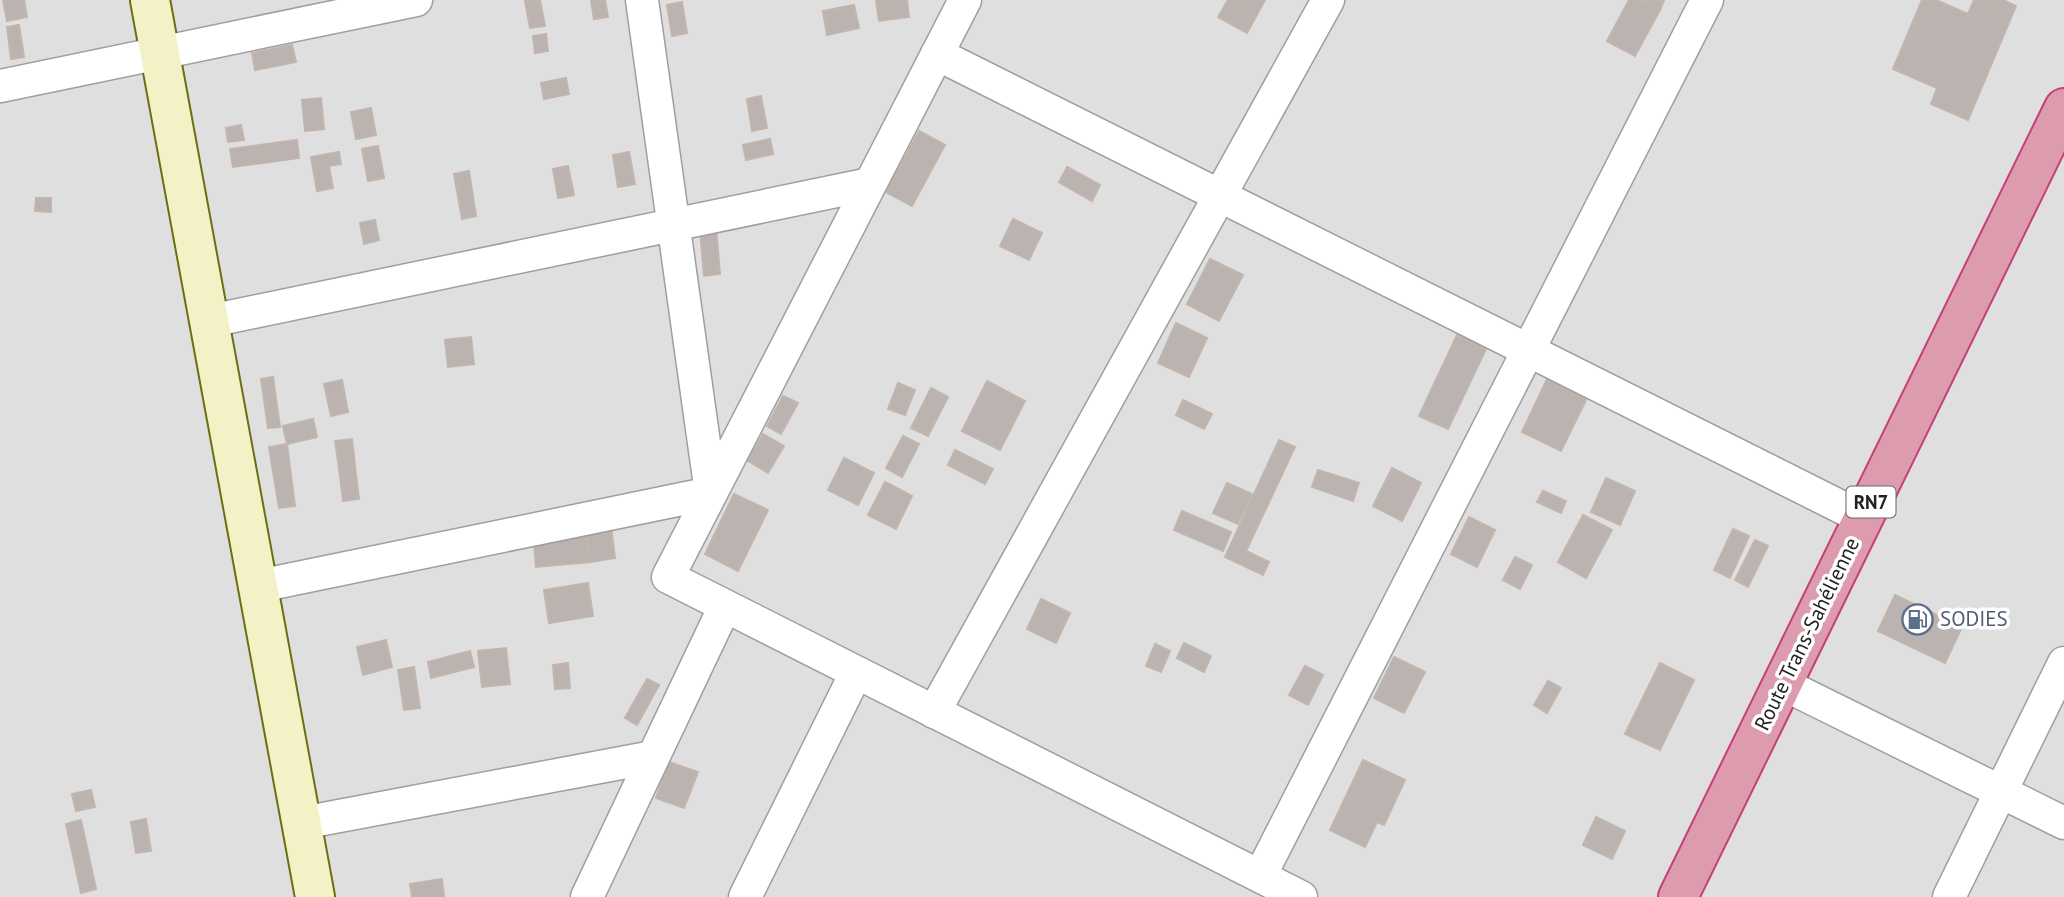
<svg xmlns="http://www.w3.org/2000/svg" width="2064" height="897" viewBox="0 0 2064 897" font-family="'PT Sans',sans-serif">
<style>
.residential{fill:#e0dfdf}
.building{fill:#bab3b0;stroke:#c1b5ae;stroke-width:2}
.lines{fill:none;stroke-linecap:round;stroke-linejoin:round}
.street-casing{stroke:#9f9f9f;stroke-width:35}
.secondary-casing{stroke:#6b6e13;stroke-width:42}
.highway-casing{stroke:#c63f78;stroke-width:42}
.street{stroke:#fff;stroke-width:32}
.secondary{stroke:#f3f2c6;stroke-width:38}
.highway{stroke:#dd9cad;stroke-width:38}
.labels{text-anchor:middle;stroke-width:7;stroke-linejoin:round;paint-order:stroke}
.shield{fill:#fff;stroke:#646464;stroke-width:2}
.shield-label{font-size:19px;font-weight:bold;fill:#222}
.service-label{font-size:21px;fill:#4e5e75;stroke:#fff;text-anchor:start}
.street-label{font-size:21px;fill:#222;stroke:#fff}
</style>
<rect width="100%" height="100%" fill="#f1eeea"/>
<rect class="residential" x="0" y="0" width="2064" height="897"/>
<g class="building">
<path d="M 3,0 L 24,0 L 27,17 L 7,21 Z"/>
<path d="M 540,0 L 545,26 L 530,28 L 525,1 Z"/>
<path d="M 591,0 L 605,0 L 608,17 L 594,19 Z"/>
<path d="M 876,0 L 907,0 L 909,17 L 879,21 Z"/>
<path d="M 1228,0 L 1265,0 L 1247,33 L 1218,17 Z"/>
<path d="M 1629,0 L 1641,0 L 1660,10 L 1635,56 L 1607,41 Z"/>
<path d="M 1641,0 L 1664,0 L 1660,10 Z"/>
<path d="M 1922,0 L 1936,0 L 1968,14 L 1974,0 L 2003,0 L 2016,6 L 1968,120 L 1931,104 L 1937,88 L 1893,69 Z"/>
<path d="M 682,2 L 687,33 L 672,36 L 667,5 Z"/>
<path d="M 854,5 L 859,28 L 827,35 L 823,11 Z"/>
<path d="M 19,25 L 24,57 L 11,59 L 7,27 Z"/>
<path d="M 546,34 L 548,51 L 535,53 L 533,36 Z"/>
<path d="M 292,45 L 296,62 L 255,70 L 252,53 Z"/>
<path d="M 566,78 L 569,94 L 544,99 L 541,83 Z"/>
<path d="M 761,96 L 767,128 L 752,131 L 747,99 Z"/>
<path d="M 321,98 L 324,129 L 305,131 L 302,100 Z"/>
<path d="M 371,108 L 376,135 L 356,139 L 351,112 Z"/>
<path d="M 241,125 L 244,140 L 228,142 L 226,128 Z"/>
<path d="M 919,131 L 945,145 L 912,206 L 886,192 Z"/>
<path d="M 770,139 L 773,154 L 746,160 L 743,145 Z"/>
<path d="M 297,140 L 299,158 L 233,167 L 230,149 Z"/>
<path d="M 378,146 L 384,178 L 368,181 L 362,149 Z"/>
<path d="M 339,152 L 341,164 L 329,166 L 333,188 L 317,191 L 311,157 Z"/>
<path d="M 629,152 L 635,184 L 618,187 L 613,155 Z"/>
<path d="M 568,166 L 574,195 L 558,198 L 553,169 Z"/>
<path d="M 1067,167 L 1100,185 L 1092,201 L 1059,182 Z"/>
<path d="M 469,171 L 476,216 L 462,219 L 454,174 Z"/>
<path d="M 36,198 L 51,198 L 51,212 L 35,211 Z"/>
<path d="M 1013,219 L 1042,233 L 1029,260 L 1000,246 Z"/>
<path d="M 375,220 L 379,240 L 364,244 L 360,223 Z"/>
<path d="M 716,228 L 720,274 L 704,276 L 700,230 Z"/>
<path d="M 1210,259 L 1243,275 L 1219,321 L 1187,304 Z"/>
<path d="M 1176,323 L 1207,338 L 1189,377 L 1158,363 Z"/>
<path d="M 1457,335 L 1486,349 L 1448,429 L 1419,416 Z"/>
<path d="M 471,337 L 474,364 L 448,367 L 445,340 Z"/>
<path d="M 273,377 L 280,427 L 268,428 L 261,379 Z"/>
<path d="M 1547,379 L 1587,398 L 1561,451 L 1522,432 Z"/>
<path d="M 342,380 L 348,412 L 331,416 L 324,384 Z"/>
<path d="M 987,381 L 1025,401 L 1000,450 L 962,431 Z"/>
<path d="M 898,383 L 915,390 L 905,415 L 888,409 Z"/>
<path d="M 931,388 L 948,397 L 928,436 L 911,428 Z"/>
<path d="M 783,396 L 798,403 L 781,434 L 767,426 Z"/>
<path d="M 1183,400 L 1212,414 L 1204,429 L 1176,415 Z"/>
<path d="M 313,419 L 317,437 L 287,444 L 283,426 Z"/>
<path d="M 763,434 L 784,446 L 768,473 L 748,461 Z"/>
<path d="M 903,436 L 919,444 L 902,477 L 886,468 Z"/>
<path d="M 352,439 L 355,466 L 339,468 L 335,441 Z"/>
<path d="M 1279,440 L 1295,447 L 1246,551 L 1269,562 L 1263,575 L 1225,557 Z"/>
<path d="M 287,444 L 295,506 L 279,508 L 269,447 Z"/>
<path d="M 955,450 L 993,469 L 985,484 L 948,465 Z"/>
<path d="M 844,458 L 874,473 L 858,505 L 828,490 Z"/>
<path d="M 355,466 L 359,499 L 343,501 L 339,468 Z"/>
<path d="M 1392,468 L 1421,483 L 1402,521 L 1373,506 Z"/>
<path d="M 1318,470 L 1359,483 L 1353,501 L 1312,487 Z"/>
<path d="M 1606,478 L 1635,491 L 1620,525 L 1591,512 Z"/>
<path d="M 885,482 L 912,496 L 896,529 L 868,515 Z"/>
<path d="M 1227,483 L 1252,494 L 1238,524 L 1213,513 Z"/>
<path d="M 1543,491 L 1566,501 L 1561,513 L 1537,502 Z"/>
<path d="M 734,494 L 768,510 L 738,571 L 705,554 Z"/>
<path d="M 1182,511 L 1231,532 L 1223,551 L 1174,530 Z"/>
<path d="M 1583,515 L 1612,530 L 1586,578 L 1558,562 Z"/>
<path d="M 1469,517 L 1495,530 L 1477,567 L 1451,554 Z"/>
<path d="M 610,519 L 615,558 L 590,562 L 584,523 Z"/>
<path d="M 584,523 L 590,562 L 536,567 L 533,530 Z"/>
<path d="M 1733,529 L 1749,536 L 1730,578 L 1714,570 Z"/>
<path d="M 1755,540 L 1768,546 L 1748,587 L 1735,580 Z"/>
<path d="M 1515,557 L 1532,565 L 1520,589 L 1503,580 Z"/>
<path d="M 588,583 L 593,616 L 549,623 L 544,590 Z"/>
<path d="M 1895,595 L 1962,627 L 1945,663 L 1878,631 Z"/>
<path d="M 1041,599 L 1070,613 L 1056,643 L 1027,629 Z"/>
<path d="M 386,640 L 392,667 L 363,675 L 357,647 Z"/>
<path d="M 1184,643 L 1211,656 L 1204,672 L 1177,658 Z"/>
<path d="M 1155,644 L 1170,651 L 1161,672 L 1146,666 Z"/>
<path d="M 506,648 L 510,684 L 482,687 L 478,651 Z"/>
<path d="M 470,651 L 474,667 L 431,678 L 428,662 Z"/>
<path d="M 1394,657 L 1425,672 L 1404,713 L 1374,698 Z"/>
<path d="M 568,663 L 570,688 L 555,689 L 553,665 Z"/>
<path d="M 1660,663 L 1694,680 L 1660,750 L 1625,734 Z"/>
<path d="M 1305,666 L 1323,675 L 1308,705 L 1289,695 Z"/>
<path d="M 414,667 L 420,708 L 404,710 L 398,670 Z"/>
<path d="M 647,679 L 659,685 L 637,725 L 625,718 Z"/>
<path d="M 1548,681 L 1561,688 L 1547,713 L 1534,705 Z"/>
<path d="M 1363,760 L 1405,780 L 1384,825 L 1377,822 L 1365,847 L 1330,830 Z"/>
<path d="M 669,762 L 698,772 L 684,808 L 656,798 Z"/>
<path d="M 91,790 L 95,807 L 76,811 L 72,794 Z"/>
<path d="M 1596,817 L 1625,831 L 1612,859 L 1583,845 Z"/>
<path d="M 146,819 L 151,851 L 136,853 L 131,822 Z"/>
<path d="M 81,820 L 96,889 L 81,893 L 66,824 Z"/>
<path d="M 442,879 L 444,897 L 412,897 L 410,884 Z"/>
</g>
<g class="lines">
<defs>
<g id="street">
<path d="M 965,0 L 668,577 L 1301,897"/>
<path d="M 937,54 L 1863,518"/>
<path d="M 0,86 L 416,0"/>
<path d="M 210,321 L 870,184"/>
<path d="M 259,586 L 711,493 L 642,0"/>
<path d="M 1783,684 L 2064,823"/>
<path d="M 934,712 L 1328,0"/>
<path d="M 302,823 L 653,757"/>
<path d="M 1260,876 L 1707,0"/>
<path d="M 587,897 L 725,606"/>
<path d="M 745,897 L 856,673"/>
<path d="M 1949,897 L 2064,663"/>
</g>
<path id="secondary" d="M 150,0 L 315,897"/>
<path id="highway" d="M 1678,897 L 2064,108"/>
</defs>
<use href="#street" class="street-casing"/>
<use href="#secondary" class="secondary-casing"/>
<use href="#highway" class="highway-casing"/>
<use href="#street" class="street"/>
<use href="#secondary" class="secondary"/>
<use href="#highway" class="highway"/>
</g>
<defs>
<symbol id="fuel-ring" viewBox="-11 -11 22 22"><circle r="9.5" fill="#fff" stroke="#5c6f8a" stroke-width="1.5"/><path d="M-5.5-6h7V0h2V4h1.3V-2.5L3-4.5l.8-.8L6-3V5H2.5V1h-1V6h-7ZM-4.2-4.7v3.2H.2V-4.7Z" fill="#5c6f8a"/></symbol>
</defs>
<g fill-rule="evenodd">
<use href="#fuel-ring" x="1900" y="602" width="35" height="35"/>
</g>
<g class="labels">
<rect class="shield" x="1846.5" y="486.5" width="49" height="31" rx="5"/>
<g class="shield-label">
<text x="1871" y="509">RN7</text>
</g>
<g class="service-label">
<text x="1940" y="626">SODIES</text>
</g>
<g class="street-label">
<text transform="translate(1807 634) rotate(-64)" y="7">Route Trans-Sahélienne</text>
</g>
</g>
</svg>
